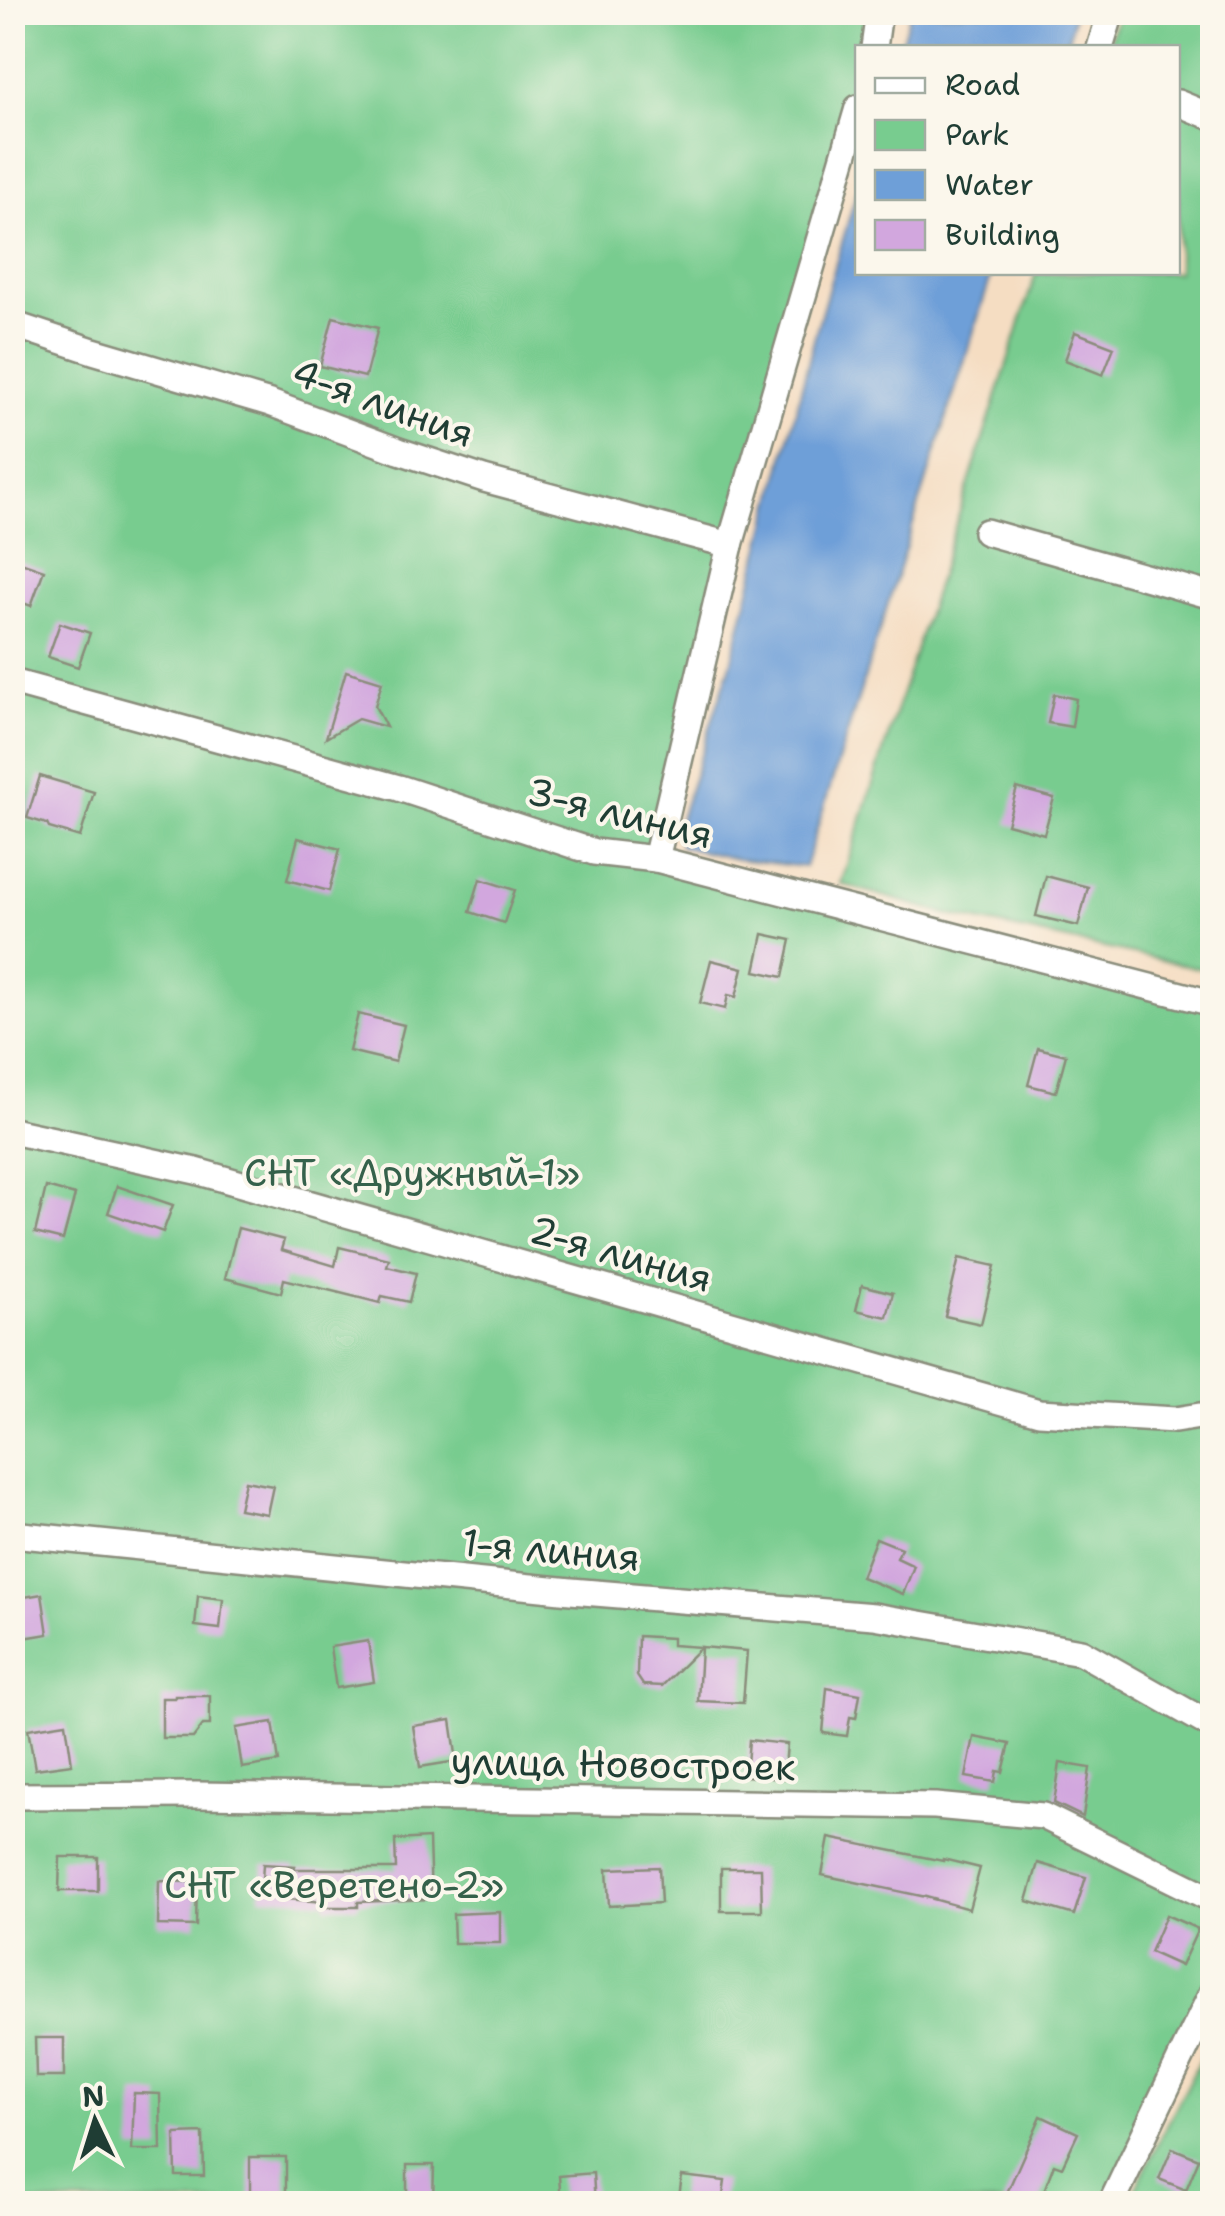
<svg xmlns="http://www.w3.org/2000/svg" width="1225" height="2216" viewBox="0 0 1225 2216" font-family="'Shantell Sans',sans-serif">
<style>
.green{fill:#78cc8f;stroke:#4c8462;stroke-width:2.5}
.water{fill:#6e9fd8;stroke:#466e86;stroke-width:2.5}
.building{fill:#d2a7de}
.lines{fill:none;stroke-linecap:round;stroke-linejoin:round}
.street-casing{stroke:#8a8d7b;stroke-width:30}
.street{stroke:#fff;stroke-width:25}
.labels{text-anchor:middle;stroke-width:8;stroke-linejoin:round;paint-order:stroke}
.street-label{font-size:38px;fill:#1f3d34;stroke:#fbf7ec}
.park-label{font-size:38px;fill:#35614b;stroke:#fbf7ec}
</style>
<rect width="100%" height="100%" fill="#fbf7ec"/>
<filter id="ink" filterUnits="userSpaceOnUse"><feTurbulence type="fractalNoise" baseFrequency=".01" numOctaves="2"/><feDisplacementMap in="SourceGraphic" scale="20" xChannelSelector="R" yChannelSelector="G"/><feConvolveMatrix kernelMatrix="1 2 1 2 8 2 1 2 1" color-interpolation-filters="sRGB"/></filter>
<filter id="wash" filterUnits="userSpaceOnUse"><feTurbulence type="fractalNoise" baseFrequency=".0048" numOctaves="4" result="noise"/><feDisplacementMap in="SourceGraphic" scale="40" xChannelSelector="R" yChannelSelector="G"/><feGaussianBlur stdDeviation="2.25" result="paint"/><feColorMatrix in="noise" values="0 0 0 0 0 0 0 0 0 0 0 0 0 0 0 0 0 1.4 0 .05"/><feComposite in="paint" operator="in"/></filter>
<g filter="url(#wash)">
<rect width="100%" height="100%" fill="#f5ddc2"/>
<g class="green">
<path d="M 12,13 L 879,13 L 874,47 L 858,48 L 857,108 L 656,859 L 1212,1003 L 1212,1993 L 1111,2203 L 13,2203 Z"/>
<path d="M 1119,13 L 1212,13 L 1212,971 L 950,915 L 841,884 L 1036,273 L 1178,272 L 1178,48 L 1107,47 Z"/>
<path d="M 1212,2035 L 1212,2203 L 1128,2203 Z"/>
</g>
<g class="water">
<path d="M 910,13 L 1074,12 L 1067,47 L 900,47 Z"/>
<path d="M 857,191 L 858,272 L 992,273 L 805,867 L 736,859 L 680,846 L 677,827 L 730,667 L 817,328 Z"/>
</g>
<g id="blocks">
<g class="building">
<path d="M 333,317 L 378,328 L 365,377 L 320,366 Z"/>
<path d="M 1075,332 L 1114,347 L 1103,375 L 1065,360 Z"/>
<path d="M 12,559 L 44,570 L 31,606 L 12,599 Z"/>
<path d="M 60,623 L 90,633 L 78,667 L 48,657 Z"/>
<path d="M 346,671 L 382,682 L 375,706 L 386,727 L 358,719 L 326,738 Z"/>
<path d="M 1054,694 L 1076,699 L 1072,727 L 1048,723 Z"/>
<path d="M 40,776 L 94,792 L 80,837 L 49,828 L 47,824 L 27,818 Z"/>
<path d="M 1017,788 L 1054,798 L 1044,834 L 1007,824 Z"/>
<path d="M 298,838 L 340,849 L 329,891 L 287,880 Z"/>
<path d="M 1046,876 L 1088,887 L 1078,926 L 1036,916 Z"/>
<path d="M 480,879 L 515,890 L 504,923 L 470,912 Z"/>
<path d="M 763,934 L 791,940 L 783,977 L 755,971 Z"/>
<path d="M 711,960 L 743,968 L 736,997 L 728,995 L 725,1009 L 700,1003 Z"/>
<path d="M 358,1014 L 404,1025 L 395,1062 L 349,1051 Z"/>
<path d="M 1038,1048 L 1066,1055 L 1056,1092 L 1028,1085 Z"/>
<path d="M 117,1186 L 173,1205 L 163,1232 L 108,1213 Z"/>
<path d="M 46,1187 L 75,1195 L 63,1240 L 35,1233 Z"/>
<path d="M 238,1228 L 284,1240 L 281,1250 L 335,1266 L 339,1247 L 389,1259 L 387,1266 L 416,1273 L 409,1302 L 382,1296 L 380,1303 L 284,1279 L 281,1293 L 225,1278 Z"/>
<path d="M 959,1258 L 995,1266 L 981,1324 L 945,1316 Z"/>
<path d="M 862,1285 L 893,1293 L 887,1317 L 856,1310 Z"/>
<path d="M 245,1481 L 273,1486 L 267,1514 L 239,1509 Z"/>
<path d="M 876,1538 L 901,1548 L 897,1558 L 914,1566 L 903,1594 L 861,1577 Z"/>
<path d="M 42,1594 L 48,1634 L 12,1640 L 12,1599 Z"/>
<path d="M 198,1596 L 223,1599 L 220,1629 L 195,1626 Z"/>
<path d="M 638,1636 L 672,1638 L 672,1645 L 701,1647 L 662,1686 L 643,1685 L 637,1676 Z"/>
<path d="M 368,1641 L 374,1682 L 336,1688 L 330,1647 Z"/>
<path d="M 701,1647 L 747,1651 L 743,1703 L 698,1701 Z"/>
<path d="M 827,1688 L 860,1694 L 856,1718 L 850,1717 L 847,1736 L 823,1733 Z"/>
<path d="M 175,1696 L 210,1696 L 210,1725 L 203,1725 L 193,1738 L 162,1738 L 162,1698 L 175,1698 Z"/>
<path d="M 451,1720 L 457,1761 L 420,1767 L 413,1726 Z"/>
<path d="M 273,1722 L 279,1762 L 242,1768 L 236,1728 Z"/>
<path d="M 66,1723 L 72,1764 L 35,1769 L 28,1729 Z"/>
<path d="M 974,1737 L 1010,1744 L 1003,1772 L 997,1771 L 995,1782 L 966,1777 Z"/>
<path d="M 749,1740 L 787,1744 L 784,1779 L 746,1776 Z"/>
<path d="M 1060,1763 L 1090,1768 L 1083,1817 L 1054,1803 Z"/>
<path d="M 429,1838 L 431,1899 L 358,1902 L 358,1907 L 326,1907 L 326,1902 L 261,1897 L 263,1864 L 295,1866 L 294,1869 L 396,1869 L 395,1840 Z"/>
<path d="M 829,1838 L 943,1861 L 943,1859 L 980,1868 L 969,1909 L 926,1897 L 822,1875 Z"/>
<path d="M 60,1857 L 98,1857 L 98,1891 L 59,1891 Z"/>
<path d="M 1038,1863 L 1086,1877 L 1074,1915 L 1027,1901 Z"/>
<path d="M 659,1867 L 661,1903 L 609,1906 L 607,1869 Z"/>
<path d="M 721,1868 L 761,1868 L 762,1911 L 721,1911 Z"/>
<path d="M 159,1881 L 197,1882 L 196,1926 L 158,1925 Z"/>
<path d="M 500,1912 L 500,1943 L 454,1943 L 453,1914 Z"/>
<path d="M 1166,1915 L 1198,1929 L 1181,1966 L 1150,1952 Z"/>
<path d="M 35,2038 L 64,2038 L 64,2077 L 36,2077 Z"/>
<path d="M 134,2093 L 160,2094 L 161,2150 L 132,2150 Z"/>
<path d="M 1041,2116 L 1078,2133 L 1062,2167 L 1054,2164 L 1039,2204 L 1002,2204 Z"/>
<path d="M 203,2133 L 204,2176 L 176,2176 L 175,2134 Z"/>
<path d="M 1172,2148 L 1199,2159 L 1186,2190 L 1159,2179 Z"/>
<rect x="250" y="2157" width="36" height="47"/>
<path d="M 407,2165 L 434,2165 L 433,2204 L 407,2204 Z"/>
<path d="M 593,2173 L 595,2204 L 561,2204 L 559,2176 Z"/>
<path d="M 682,2176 L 725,2181 L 722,2204 L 678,2204 Z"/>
</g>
</g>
</g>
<g filter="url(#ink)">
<use href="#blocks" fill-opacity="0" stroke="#8a8d7b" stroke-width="2.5"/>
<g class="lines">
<defs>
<g id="street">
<path d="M 874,48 L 879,12"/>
<path d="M 1100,48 L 1111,12"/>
<path d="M 1178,103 L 1212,117"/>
<path d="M 12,324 L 93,351 L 270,403 L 399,451 L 484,479 L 730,545"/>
<path d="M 986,532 L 1212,596"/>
<path d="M 12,682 L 399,788 L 594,852 L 656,859 L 1212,1003"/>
<path d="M 656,859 L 730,545 L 858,108"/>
<path d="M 12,1131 L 196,1171 L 1039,1412 L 1175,1420 L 1212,1414"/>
<path d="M 12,1534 L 571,1591 L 874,1616 L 1081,1652 L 1212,1726"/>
<path d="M 12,1796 L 196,1795 L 935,1806 L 1043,1816 L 1212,1899"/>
<path d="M 1111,2204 L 1212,1993"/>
</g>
</defs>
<use href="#street" class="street-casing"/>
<use href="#street" class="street"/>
</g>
</g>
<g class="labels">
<g class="street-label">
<text transform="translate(383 403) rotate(20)" y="13">4-я линия</text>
<text transform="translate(620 813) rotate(14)" y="13">3-я линия</text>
<text transform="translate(621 1254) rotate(16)" y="13">2-я линия</text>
<text transform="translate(551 1550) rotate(5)" y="13">1-я линия</text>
<text transform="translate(623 1764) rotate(1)" y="13">улица Новостроек</text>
</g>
<g class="park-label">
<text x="412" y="1186">СНТ «Дружный-1»</text>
<text x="334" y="1898">СНТ «Веретено-2»</text>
</g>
</g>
<rect width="1225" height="2216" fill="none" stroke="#fbf7ec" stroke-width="50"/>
<rect x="855" y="45" width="325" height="230" fill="#fbf7ec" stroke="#a3ada2" stroke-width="2.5"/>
<rect x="875" y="78" width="50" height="15" fill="#ffffff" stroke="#a3ada2" stroke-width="2.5"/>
<text x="945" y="95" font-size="30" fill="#1f3d34">Road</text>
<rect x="875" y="120" width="50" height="30" fill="#78cc8f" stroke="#a3ada2" stroke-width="2.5"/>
<text x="945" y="145" font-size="30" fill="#1f3d34">Park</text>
<rect x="875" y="170" width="50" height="30" fill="#6e9fd8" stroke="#a3ada2" stroke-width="2.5"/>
<text x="945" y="195" font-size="30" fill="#1f3d34">Water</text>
<rect x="875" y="220" width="50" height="30" fill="#d2a7de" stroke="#a3ada2" stroke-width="2.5"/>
<text x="945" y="245" font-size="30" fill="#1f3d34">Building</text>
<g transform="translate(95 2121) rotate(356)" stroke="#fbf7ec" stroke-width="8" paint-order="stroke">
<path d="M0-8L18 38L0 25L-18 38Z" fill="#1f3d34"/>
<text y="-15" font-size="28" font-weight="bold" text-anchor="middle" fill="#1f3d34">N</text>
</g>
</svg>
